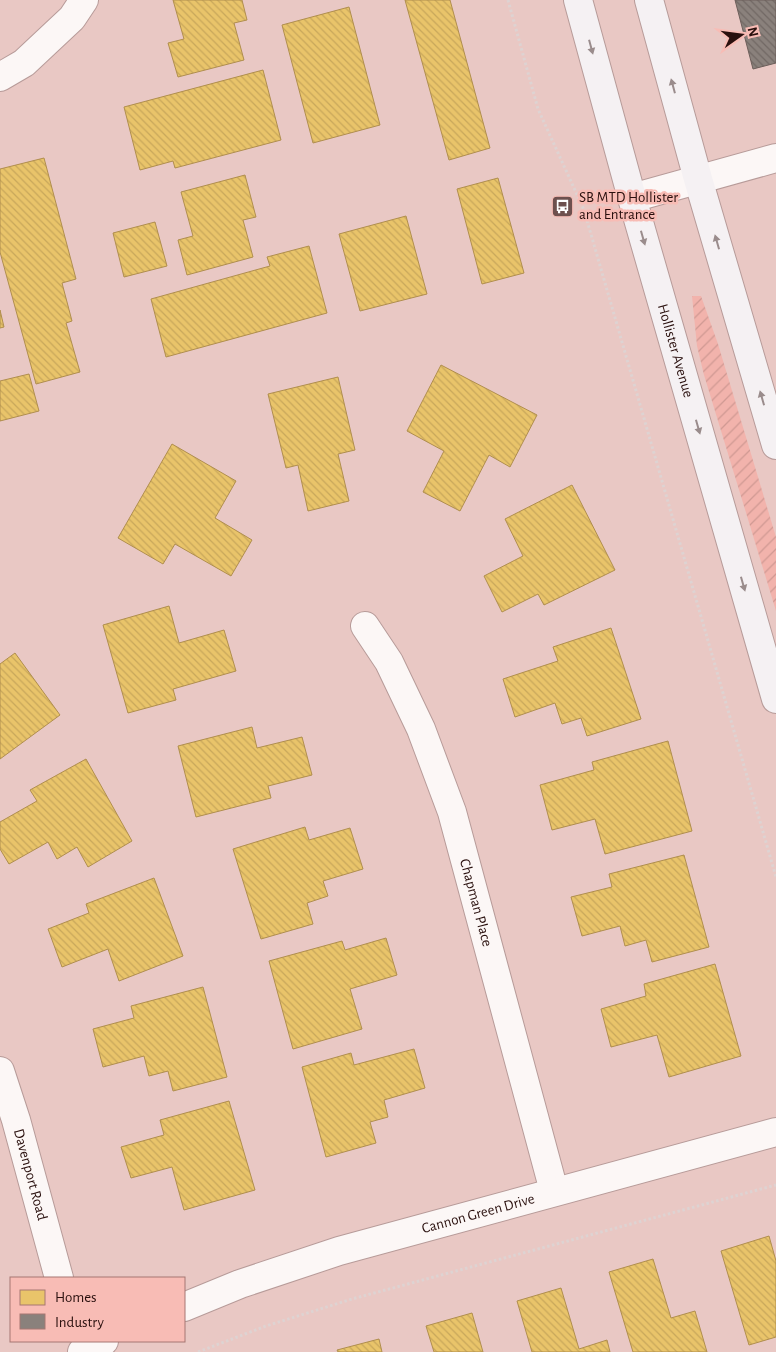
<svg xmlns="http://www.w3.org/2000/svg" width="776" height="1352" viewBox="0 0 776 1352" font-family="'Alegreya Sans',sans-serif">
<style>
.garden{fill:url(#garden-furrows)}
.homes{fill:url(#homes-back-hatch);stroke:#b08e4e}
.industry{fill:url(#industry-back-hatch);stroke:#6d5f5b}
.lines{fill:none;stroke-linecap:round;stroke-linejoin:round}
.minor-casing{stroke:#b79b99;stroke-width:30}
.secondary-casing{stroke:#b79b99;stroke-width:30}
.path{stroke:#ded3d2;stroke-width:3;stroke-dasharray:2.5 2.5;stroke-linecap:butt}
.minor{stroke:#fcf7f6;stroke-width:28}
.secondary{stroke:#f5f1f3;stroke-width:28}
.oneway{fill:#9a8c8c}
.labels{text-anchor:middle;stroke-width:5;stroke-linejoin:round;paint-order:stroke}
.poi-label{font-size:15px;fill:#2a100e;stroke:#f8bcb5;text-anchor:start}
.street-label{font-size:15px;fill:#2a100e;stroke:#f8bcb5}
</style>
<defs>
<pattern id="garden-furrows" width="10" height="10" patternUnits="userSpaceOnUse" patternTransform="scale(1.25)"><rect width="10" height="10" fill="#f2b3ac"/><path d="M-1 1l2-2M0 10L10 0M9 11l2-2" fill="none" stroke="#d09993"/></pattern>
<pattern id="homes-back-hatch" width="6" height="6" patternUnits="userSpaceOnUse" patternTransform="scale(1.25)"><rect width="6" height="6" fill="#e9c46a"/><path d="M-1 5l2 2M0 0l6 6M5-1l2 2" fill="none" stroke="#c8a75b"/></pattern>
<pattern id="industry-back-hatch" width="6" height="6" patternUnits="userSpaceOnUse" patternTransform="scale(1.25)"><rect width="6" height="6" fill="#8a817c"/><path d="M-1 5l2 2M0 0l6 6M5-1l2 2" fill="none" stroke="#716864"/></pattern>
</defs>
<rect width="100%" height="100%" fill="#e9c8c4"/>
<path class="garden" d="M 692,296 L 701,296 L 718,344 L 776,537 L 776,611 L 704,375 L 697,346 Z"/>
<g class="homes">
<path d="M 173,0 L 242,0 L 247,20 L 234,23 L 244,60 L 178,77 L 168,43 L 184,39 Z"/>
<path d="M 405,0 L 450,0 L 490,148 L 449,160 Z"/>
<path d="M 349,7 L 380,125 L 313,143 L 282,25 Z"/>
<path d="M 263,70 L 281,140 L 175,168 L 173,161 L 140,170 L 124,107 Z"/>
<path d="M 44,158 L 76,279 L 62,283 L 72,321 L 66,323 L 80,372 L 36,384 L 0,252 L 0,169 Z"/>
<path d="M 245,175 L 256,217 L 243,220 L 253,257 L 187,275 L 178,240 L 193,236 L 181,192 Z"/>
<path d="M 498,178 L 524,273 L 482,284 L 457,189 Z"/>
<path d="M 406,216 L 427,294 L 360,311 L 339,234 Z"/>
<path d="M 155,222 L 167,266 L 124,277 L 113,233 Z"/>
<path d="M 309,246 L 327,313 L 166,357 L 151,299 L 270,266 L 267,257 Z"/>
<path d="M 0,310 L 4,327 L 0,328 Z"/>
<path d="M 441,365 L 537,415 L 510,467 L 489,455 L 460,511 L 423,492 L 444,451 L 407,431 Z"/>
<path d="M 29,374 L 39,411 L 0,421 L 0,381 Z"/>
<path d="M 338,377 L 355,450 L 338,454 L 349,501 L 308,511 L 298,465 L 286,468 L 268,394 Z"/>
<path d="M 172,444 L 236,481 L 215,518 L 252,540 L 231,576 L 175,544 L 163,564 L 118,538 Z"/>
<path d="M 572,485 L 615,570 L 544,605 L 538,594 L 502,612 L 484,576 L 523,556 L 505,519 Z"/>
<path d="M 169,606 L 179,643 L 224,630 L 236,671 L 173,689 L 176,700 L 128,713 L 103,625 Z"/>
<path d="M 611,628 L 641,719 L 587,736 L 581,718 L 562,724 L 555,703 L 515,717 L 503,679 L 558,661 L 553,647 Z"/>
<path d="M 15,653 L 60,715 L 0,759 L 0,664 Z"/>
<path d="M 252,727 L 257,748 L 302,737 L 312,775 L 268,786 L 271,798 L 196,817 L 178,746 Z"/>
<path d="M 668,741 L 692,831 L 605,854 L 595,819 L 552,830 L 540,785 L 594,770 L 592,762 Z"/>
<path d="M 86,759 L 132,841 L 88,867 L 77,847 L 57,859 L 48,842 L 9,864 L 0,849 L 0,822 L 37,801 L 30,790 Z"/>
<path d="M 305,827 L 309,840 L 350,828 L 363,869 L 323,881 L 328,896 L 307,903 L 313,924 L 261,939 L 233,849 Z"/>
<path d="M 684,855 L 709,947 L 652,962 L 646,940 L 625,946 L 620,926 L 582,936 L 571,897 L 612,887 L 609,874 Z"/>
<path d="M 154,878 L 183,956 L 119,981 L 108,949 L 62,967 L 48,929 L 89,913 L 86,904 Z"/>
<path d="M 386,938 L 397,975 L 350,989 L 362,1029 L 293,1049 L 269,961 L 342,941 L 345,950 Z"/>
<path d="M 715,964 L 741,1056 L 669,1077 L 657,1035 L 611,1047 L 601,1009 L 646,996 L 644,984 Z"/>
<path d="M 203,987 L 227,1077 L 173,1091 L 168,1071 L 149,1076 L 144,1056 L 103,1067 L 93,1029 L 134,1018 L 131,1006 Z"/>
<path d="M 414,1049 L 425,1088 L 384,1100 L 388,1117 L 370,1122 L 376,1143 L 326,1157 L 302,1067 L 351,1053 L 354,1065 Z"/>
<path d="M 229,1101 L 255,1190 L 184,1210 L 172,1167 L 131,1178 L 121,1147 L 164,1135 L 160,1120 Z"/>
<path d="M 769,1236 L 776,1261 L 776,1337 L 749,1345 L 721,1251 Z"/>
<path d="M 653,1259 L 671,1318 L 695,1311 L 707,1352 L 633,1352 L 609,1272 Z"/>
<path d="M 561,1288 L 579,1349 L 607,1340 L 610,1352 L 532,1352 L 517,1301 Z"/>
<path d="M 472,1313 L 483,1352 L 434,1352 L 426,1326 Z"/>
<path d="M 379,1339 L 382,1352 L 338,1352 L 337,1350 Z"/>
</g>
<path class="industry" d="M 735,0 L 776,0 L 776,63 L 753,69 Z"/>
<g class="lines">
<defs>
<g id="minor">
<path d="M 0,77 L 24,63 L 72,18 L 84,0"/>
<path d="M 632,198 L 776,158"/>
<path id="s1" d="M 365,626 L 389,662 L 421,729 L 452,812 L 554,1191"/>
<path id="s2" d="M 0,1071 L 16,1120 L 59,1278"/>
<path id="s3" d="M 184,1307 L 240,1284 L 339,1251 L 776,1132"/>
<path d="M 82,1352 L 104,1341"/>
</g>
<g id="secondary">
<path id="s4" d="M 578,0 L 632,198 L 776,699"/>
<path d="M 649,0 L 698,179 L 776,445"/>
</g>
</defs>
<use href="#minor" class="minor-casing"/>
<use href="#secondary" class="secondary-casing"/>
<g class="path">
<path d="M 508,0 L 538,109 L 584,210 L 776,877"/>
<path d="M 198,1352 L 266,1326 L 352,1299 L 776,1185"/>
</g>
<use href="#minor" class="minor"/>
<use href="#secondary" class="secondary"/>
</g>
<defs><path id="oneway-solid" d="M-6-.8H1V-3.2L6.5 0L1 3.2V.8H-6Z" transform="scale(1.25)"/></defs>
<g class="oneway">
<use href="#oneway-solid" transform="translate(591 47) rotate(75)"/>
<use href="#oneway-solid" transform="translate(673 86) rotate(-105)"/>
<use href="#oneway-solid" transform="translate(643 238) rotate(74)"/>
<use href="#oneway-solid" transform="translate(717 242) rotate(-106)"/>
<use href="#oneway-solid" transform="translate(762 398) rotate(-106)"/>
<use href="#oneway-solid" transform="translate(698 427) rotate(74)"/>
<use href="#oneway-solid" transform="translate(743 584) rotate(74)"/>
</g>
<defs>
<symbol id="bus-square" viewBox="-11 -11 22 22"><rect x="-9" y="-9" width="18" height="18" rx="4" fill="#6d504e" stroke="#f8bcb5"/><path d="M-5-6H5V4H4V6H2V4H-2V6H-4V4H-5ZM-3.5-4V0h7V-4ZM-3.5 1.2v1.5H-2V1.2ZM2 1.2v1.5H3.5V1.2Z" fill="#fff"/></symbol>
</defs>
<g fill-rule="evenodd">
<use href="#bus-square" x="550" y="194" width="25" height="25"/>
</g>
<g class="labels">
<g class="poi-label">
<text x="579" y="202">SB MTD Hollister<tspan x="579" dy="17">and Entrance</tspan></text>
</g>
<g class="street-label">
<text dy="5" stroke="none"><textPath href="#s4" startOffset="364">Hollister Avenue</textPath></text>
<text dy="5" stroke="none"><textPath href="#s1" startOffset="300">Chapman Place</textPath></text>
<text dy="5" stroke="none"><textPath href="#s2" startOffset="108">Davenport Road</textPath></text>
<text dy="5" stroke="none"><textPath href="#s3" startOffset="309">Cannon Green Drive</textPath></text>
</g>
</g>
<rect x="10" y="1277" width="175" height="65" fill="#f8bcb5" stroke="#a67772"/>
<rect x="20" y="1290" width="25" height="15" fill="#e9c46a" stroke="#a67772"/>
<text x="55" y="1302" font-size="15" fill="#2a100e">Homes</text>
<rect x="20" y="1314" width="25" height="15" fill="#8a817c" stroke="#a67772"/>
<text x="55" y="1327" font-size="15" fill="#2a100e">Industry</text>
<g transform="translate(741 35) rotate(76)" stroke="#f8bcb5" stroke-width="4" paint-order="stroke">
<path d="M0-4L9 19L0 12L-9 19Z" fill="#2a100e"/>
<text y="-8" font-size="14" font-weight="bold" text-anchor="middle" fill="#2a100e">N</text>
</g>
</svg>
